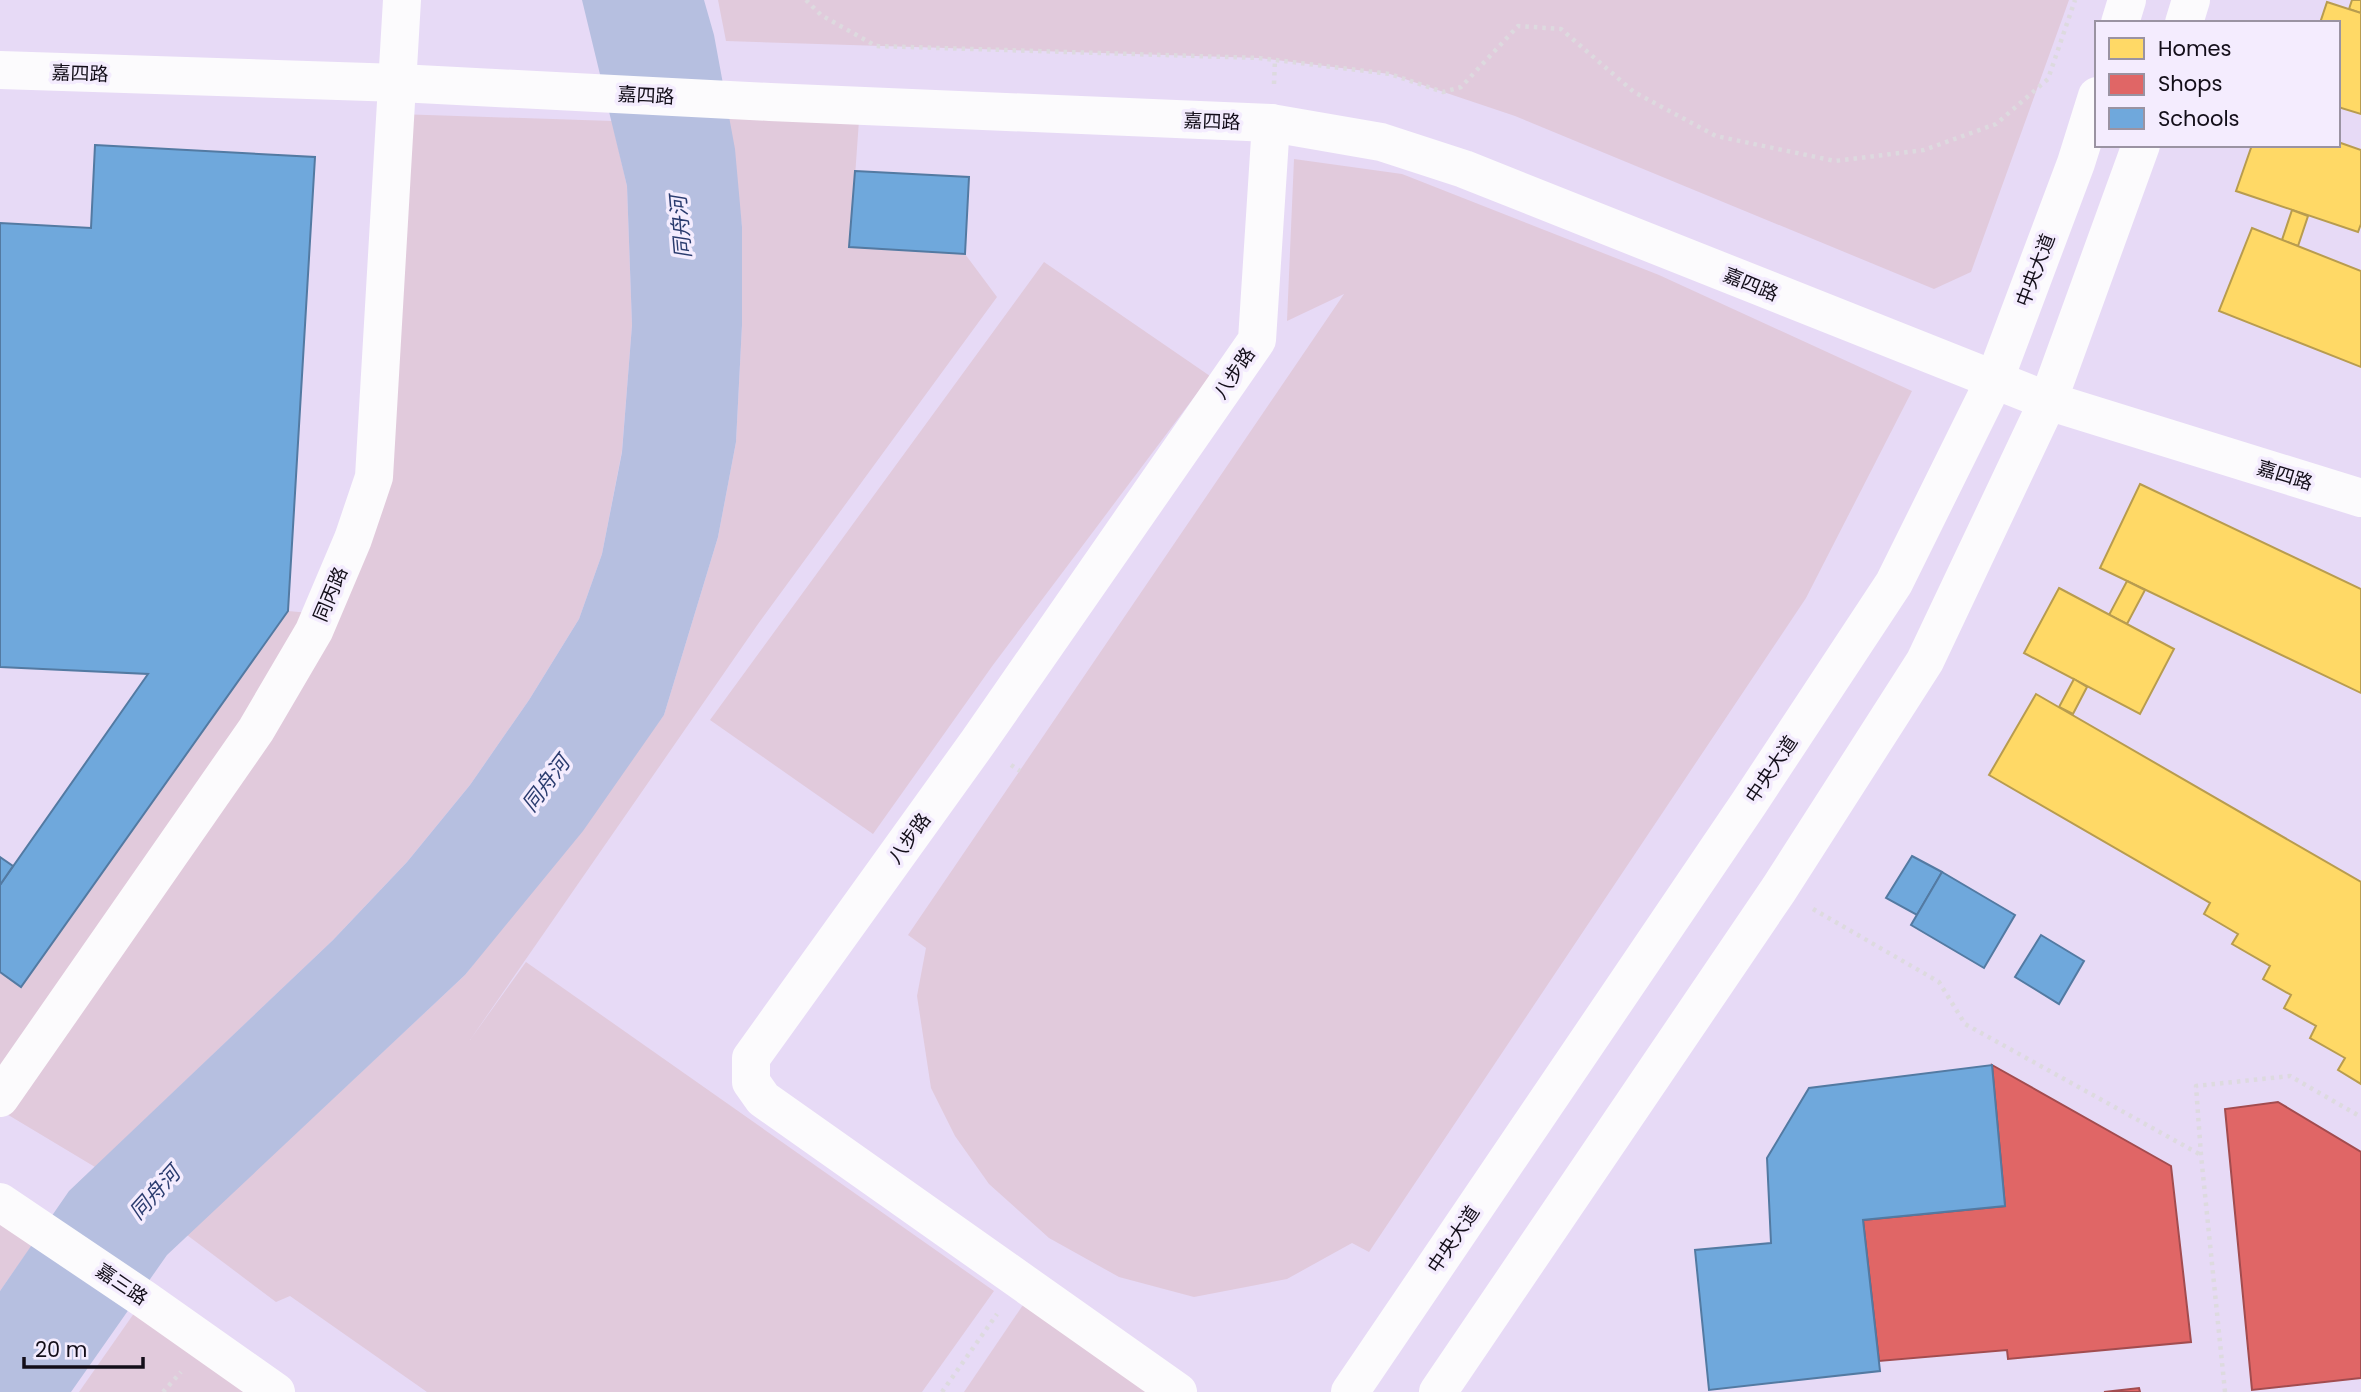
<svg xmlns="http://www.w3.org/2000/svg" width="2361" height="1392" viewBox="0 0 2361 1392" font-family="Poppins,'Noto Sans SC',sans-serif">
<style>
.built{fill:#e7daf6;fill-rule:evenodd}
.green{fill:#e1cadc}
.water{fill:#b6bfe0}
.homes{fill:#ffd966;stroke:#b89c4f;stroke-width:2}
.shops{fill:#e06666;stroke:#a24c4f;stroke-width:2}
.schools{fill:#6fa8dc;stroke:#537aa2;stroke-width:2}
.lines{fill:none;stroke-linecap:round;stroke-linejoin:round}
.path{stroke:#dddadf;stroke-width:4.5;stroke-dasharray:3.5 5;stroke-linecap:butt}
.minor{stroke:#fcfbfd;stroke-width:38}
.labels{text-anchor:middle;stroke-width:7;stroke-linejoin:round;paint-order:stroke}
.street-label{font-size:19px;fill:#130e19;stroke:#f4ecfe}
.water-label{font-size:21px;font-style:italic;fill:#2a3b6e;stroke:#f4ecfe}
</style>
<rect width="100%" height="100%" fill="#ebe3f3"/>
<path class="built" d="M 0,0 L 2361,0 L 2361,1392 L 0,1392 ZM 2097,23 L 2338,23 L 2338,145 L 2097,145 Z"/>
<g class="green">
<path d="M 718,0 L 2069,0 L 1971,272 L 1934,289 L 1515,116 L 1390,74 L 1259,58 L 726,41 Z"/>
<path d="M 726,101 L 860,106 L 850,247 L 965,254 L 997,297 L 758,624 L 470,1040 L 526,962 L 994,1291 L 922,1392 L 427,1392 L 290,1296 L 276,1302 L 187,1235 L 465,975 L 664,715 L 718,537 L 736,442 L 742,325 L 742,227 Z"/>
<path d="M 397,114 L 612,121 L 627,186 L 632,325 L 622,451 L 602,554 L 579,619 L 529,700 L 470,785 L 407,862 L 333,940 L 95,1167 L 0,1110 L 0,972 L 21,987 L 288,611 L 321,614 L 374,477 Z"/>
<path d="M 1294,159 L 1402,174 L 1659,275 L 1912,391 L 1806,598 L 1369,1252 L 1352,1243 L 1287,1279 L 1194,1297 L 1119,1277 L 1049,1238 L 989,1184 L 955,1136 L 931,1088 L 917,996 L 926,948 L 908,935 L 1344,294 L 1287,321 Z"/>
<path d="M 1044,262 L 1210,376 L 993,665 L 873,834 L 710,720 Z"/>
<path d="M 0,1205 L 40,1234 L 0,1291 Z"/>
<path d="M 144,1299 L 277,1392 L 79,1392 Z"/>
<path d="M 1023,1305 L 1147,1392 L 964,1392 Z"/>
</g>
<path class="water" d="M 582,0 L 704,0 L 714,35 L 735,149 L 742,227 L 742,325 L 736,442 L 718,537 L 664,715 L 583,831 L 465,975 L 167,1255 L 71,1392 L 0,1392 L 0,1291 L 69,1191 L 333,940 L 407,862 L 470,785 L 529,700 L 579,619 L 602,554 L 622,452 L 632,325 L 627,186 Z"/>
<g class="homes">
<path d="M 2352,0 L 2361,0 L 2361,13 L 2349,9 Z"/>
<path d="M 2327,2 L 2361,13 L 2361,114 L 2338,107 L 2338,23 L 2320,23 Z"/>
<path d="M 2338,142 L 2361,150 L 2361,224 L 2358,232 L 2236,191 L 2252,145 L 2338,145 Z"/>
<path d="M 2292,210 L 2308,216 L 2298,246 L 2282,240 Z"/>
<path d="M 2252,228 L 2361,271 L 2361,367 L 2219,311 Z"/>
<path d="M 2140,484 L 2361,589 L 2361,693 L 2100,568 Z"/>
<path d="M 2127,581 L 2145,590 L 2127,624 L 2109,615 Z"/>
<path d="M 2059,588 L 2174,649 L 2140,714 L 2024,653 Z"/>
<path d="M 2074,679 L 2087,687 L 2073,714 L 2059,707 Z"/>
<path d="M 2036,694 L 2361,882 L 2361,1084 L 2338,1070 L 2345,1058 L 2310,1038 L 2316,1026 L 2284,1008 L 2291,995 L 2263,979 L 2270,966 L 2232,944 L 2238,934 L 2204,914 L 2210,903 L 1989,775 Z"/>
</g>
<g class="shops">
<path d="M 1992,1065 L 2171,1166 L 2191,1342 L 2008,1359 L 2007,1350 L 1879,1361 L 1863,1220 L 2005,1206 Z"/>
<path d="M 2278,1102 L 2361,1152 L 2361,1378 L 2252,1390 L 2225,1109 Z"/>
<path d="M 2139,1388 L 2140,1392 L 2104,1392 Z"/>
</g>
<g class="schools">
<path d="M 95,145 L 315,157 L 288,611 L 21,987 L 0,972 L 0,885 L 148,674 L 0,667 L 0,223 L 91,228 Z"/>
<path d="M 855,171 L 969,177 L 965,254 L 849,247 Z"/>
<path d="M 1912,856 L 1942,872 L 1917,915 L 1886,898 Z"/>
<path d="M 0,857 L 13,866 L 0,885 Z"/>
<path d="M 1942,872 L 2015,915 L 1984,968 L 1911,925 Z"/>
<path d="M 2041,935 L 2084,961 L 2059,1004 L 2015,977 Z"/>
<path d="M 1992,1065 L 2005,1206 L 1863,1220 L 1880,1371 L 1709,1390 L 1695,1250 L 1771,1243 L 1767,1158 L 1809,1088 Z"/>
</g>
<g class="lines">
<g class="path">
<path d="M 806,0 L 821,15 L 876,46 L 1259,58 L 1390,74 L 1443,92 L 1461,87 L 1518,26 L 1561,29 L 1634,92 L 1716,136 L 1835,161 L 1924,150 L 1996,124 L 2048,79 L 2075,0"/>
<path d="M 1274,84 L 1275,60"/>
<path d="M 1011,765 L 1020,771"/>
<path d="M 1813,909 L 1939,982 L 1965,1024 L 2201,1155"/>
<path d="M 163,1392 L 181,1372"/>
<path d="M 942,1392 L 997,1314"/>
<path d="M 2225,1392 L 2201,1155 L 2196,1086 L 2290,1076 L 2361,1117"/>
</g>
<g class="minor">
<path d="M 2120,23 L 2127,0"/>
<path d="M 2184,23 L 2191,0"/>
<path d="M 0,70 L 399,83 L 770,102 L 1271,123 L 1381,142 L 1464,169 L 2048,401 L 2361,498"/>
<path d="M 0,1098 L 256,730 L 314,631 L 353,539 L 374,477 L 402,0"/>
<path d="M 0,1202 L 144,1299 L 276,1392"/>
<path d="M 1178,1392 L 763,1099 L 751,1082 L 751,1058 L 978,742 L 1257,340 L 1271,123"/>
<path d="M 1350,1392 L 1749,803 L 1894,583 L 1994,381 L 2076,163 L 2097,96"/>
<path d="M 1438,1392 L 1779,889 L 1925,661 L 2048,401 L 2141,145"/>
</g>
</g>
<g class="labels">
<g class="street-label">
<text transform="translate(80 73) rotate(2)" y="7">嘉四路</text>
<text transform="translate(646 95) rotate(3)" y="7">嘉四路</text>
<text transform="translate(1212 121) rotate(2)" y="7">嘉四路</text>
<text transform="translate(2035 270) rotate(-69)" y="7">中央大道</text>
<text transform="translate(1751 284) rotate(22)" y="7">嘉四路</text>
<text transform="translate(1234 373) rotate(-56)" y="7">八步路</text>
<text transform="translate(2285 475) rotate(17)" y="7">嘉四路</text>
<text transform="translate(330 594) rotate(-67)" y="7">同丙路</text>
<text transform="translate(1771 769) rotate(-56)" y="7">中央大道</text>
<text transform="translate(909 838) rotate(-54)" y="7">八步路</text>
<text transform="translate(1453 1239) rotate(-56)" y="7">中央大道</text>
<text transform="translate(122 1284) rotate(34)" y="7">嘉三路</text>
</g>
<g class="water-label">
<text transform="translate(681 227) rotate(-95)" y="7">同舟河</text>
<text transform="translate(546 784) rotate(-53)" y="7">同舟河</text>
<text transform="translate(155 1193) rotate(-48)" y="7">同舟河</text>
</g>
</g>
<rect x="2095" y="21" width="245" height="126" fill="#f4ecfe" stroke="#9a93a2" stroke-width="2"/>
<rect x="2109" y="38" width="35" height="21" fill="#ffd966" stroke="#9a93a2" stroke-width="2"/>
<text x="2158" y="56" font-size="21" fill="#130e19">Homes</text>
<rect x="2109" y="74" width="35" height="21" fill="#e06666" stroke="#9a93a2" stroke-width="2"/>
<text x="2158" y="91" font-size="21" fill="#130e19">Shops</text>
<rect x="2109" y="108" width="35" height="21" fill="#6fa8dc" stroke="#9a93a2" stroke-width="2"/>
<text x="2158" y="126" font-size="21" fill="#130e19">Schools</text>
<path d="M24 1357v10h119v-10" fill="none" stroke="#130e19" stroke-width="3.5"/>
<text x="35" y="1357" font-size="21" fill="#130e19" stroke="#f4ecfe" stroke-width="5" paint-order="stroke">20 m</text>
</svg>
